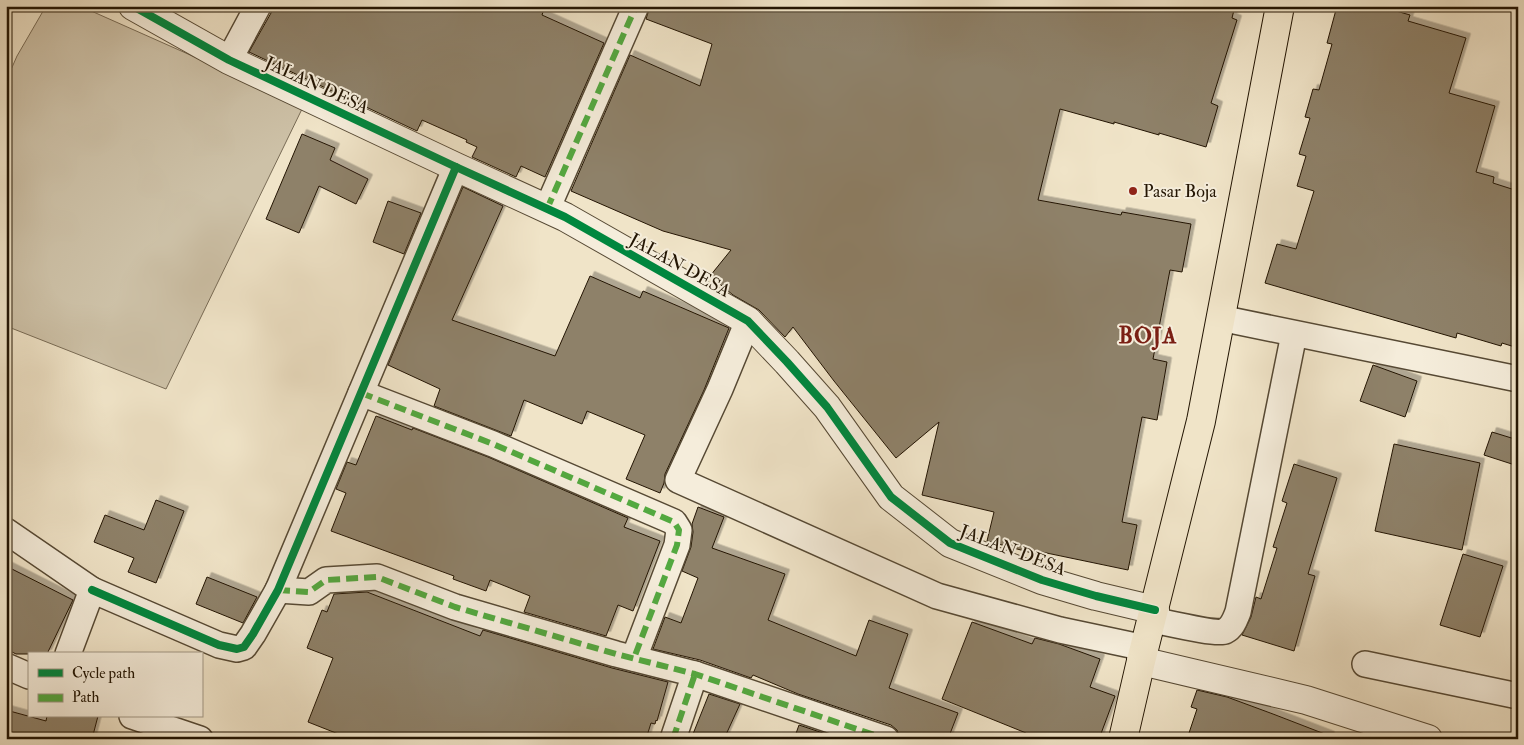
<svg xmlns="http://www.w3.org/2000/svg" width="1524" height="745" viewBox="0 0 1524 745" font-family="'IM FELL Double Pica',serif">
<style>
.green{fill:#cdc1a7;stroke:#786b55}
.building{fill:#8e8169;stroke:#231503;filter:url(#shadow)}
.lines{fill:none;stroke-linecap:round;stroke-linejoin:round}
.minor-casing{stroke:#564934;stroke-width:28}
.tertiary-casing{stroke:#564934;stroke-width:30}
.primary-casing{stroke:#231503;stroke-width:30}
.minor{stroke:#f5eddb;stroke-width:25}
.tertiary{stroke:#f5eddb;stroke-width:28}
.primary{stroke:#f0e4c8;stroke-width:28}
.quiet{stroke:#53a940;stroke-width:6;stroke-dasharray:12 6;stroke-linecap:butt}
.cycleway-casing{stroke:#f5eddb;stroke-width:11}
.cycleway{stroke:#00873e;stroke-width:8}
.poi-dot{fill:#8f2418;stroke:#f5eddb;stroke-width:2}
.labels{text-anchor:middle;stroke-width:4;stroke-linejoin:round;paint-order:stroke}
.street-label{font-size:18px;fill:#231503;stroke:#f5eddb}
.poi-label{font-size:18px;fill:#231503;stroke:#f5eddb;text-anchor:start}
.district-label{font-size:22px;font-weight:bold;letter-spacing:1px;fill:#7a1f14;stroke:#f5eddb}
</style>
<defs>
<filter id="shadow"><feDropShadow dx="4.5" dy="-4.5" stdDeviation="0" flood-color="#0004"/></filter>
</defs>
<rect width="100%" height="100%" fill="#f0e4c8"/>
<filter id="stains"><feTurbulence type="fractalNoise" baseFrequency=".004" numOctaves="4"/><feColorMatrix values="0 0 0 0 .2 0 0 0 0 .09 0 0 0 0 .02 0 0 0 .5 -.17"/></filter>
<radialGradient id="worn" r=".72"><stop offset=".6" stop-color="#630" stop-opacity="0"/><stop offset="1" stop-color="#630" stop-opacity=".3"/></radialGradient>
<path class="green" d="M 46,6 L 80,6 L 188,54 L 302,109 L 166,389 L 6,326 L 6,81 L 17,56 Z"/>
<g class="building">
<path d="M 272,6 L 545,6 L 542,15 L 604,43 L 545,177 L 521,166 L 516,177 L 472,157 L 477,147 L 466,142 L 467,140 L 422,120 L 417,131 L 249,52 L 271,13 Z"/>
<path d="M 650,6 L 1235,6 L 1232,18 L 1237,20 L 1211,103 L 1218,106 L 1206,147 L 1159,133 L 1159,135 L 1114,122 L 1114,124 L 1060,109 L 1038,200 L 1121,215 L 1122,212 L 1191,224 L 1182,272 L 1170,270 L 1153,359 L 1167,362 L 1157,420 L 1142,417 L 1122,522 L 1137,525 L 1128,570 L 1037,551 L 1036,554 L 987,541 L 994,512 L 922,495 L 939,422 L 896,458 L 834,381 L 793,327 L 785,337 L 759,310 L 733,295 L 710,276 L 731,250 L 663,231 L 571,191 L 630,55 L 700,86 L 712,44 L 646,19 Z"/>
<path d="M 1337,6 L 1379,6 L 1410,15 L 1408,21 L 1466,38 L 1449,93 L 1495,106 L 1476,172 L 1494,177 L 1493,183 L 1518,191 L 1518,348 L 1502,343 L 1501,346 L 1457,333 L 1456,338 L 1265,283 L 1277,244 L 1296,249 L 1314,191 L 1297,186 L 1306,156 L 1299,154 L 1310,118 L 1305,117 L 1313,89 L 1319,90 L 1332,44 L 1327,43 Z"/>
<path d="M 302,134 L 335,148 L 330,160 L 368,179 L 356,204 L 319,186 L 299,233 L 266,219 Z"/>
<path d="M 463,187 L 503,206 L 452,320 L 555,356 L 590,276 L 640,298 L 643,291 L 729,328 L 704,390 L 665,474 L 664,483 L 660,493 L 626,479 L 645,435 L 587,411 L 582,424 L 524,400 L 511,436 L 434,406 L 440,389 L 388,365 Z"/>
<path d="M 388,201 L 421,213 L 404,254 L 373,242 Z"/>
<path d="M 1373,365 L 1417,381 L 1405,417 L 1360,401 Z"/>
<path d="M 376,416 L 412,430 L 413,428 L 488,457 L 628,518 L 624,527 L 660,541 L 633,611 L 618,605 L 606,636 L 524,612 L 530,596 L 490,580 L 486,591 L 453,579 L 454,576 L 331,531 L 346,493 L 336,489 L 347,462 L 356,465 Z"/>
<path d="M 1492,432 L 1518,440 L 1518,466 L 1484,455 Z"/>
<path d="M 1394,444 L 1480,463 L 1462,550 L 1375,531 Z"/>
<path d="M 1294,464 L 1337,478 L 1308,574 L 1315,576 L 1294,651 L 1242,635 L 1251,617 L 1256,597 L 1261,599 L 1277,548 L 1273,547 L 1287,503 L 1282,501 Z"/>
<path d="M 156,500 L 184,511 L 156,583 L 128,572 L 134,558 L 94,542 L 105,515 L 144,530 Z"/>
<path d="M 698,507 L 724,517 L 712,548 L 785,574 L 768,620 L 856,656 L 869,620 L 908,634 L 889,688 L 958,713 L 948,739 L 900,739 L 897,730 L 891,725 L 798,694 L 753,675 L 751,678 L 700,660 L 653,649 L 665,617 L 681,623 L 698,578 L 682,571 L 691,547 L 693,532 L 692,524 Z"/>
<path d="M 1463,554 L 1503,566 L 1480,637 L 1440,625 Z"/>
<path d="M 6,566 L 73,600 L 47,654 L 16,654 L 6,649 Z"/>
<path d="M 207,577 L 257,597 L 243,623 L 196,604 Z"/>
<path d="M 367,592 L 480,636 L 483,630 L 612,668 L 668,682 L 657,721 L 656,720 L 655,724 L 651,723 L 646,739 L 351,739 L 308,722 L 333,658 L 307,648 L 322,610 L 327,612 L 334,594 Z"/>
<path d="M 972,622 L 1032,644 L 1035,638 L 1059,644 L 1100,659 L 1090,687 L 1115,696 L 1099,739 L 1024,739 L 1026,733 L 942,699 Z"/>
<path d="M 1197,690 L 1227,697 L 1273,714 L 1330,736 L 1329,739 L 1187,739 L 1197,709 L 1191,707 Z"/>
<path d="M 709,694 L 740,704 L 724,739 L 691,739 Z"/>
<path d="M 6,710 L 46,721 L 47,716 L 98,716 L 92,739 L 6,739 Z"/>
<path d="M 799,725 L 841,739 L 794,739 Z"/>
</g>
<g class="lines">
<defs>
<g id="minor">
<path d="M 229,60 L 258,6"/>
<path d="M 547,209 L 636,6"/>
<path d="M 1220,318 L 1518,379"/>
<path d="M 748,321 L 720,389 L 678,480 L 937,596 L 1060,630 L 1145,648"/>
<path d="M 361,393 L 493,444 L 674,522 L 679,530 L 677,545 L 634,658"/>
<path d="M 6,531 L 92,590 L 68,654"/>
<path d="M 92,590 L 219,645 L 237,649 L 244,647 L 253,634 L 278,590 L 456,167"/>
<path d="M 278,590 L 309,592 L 326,580 L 377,577 L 455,607 L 616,654 L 695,674 L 886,739"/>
<path d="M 1152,620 C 1164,622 1217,635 1225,631 C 1233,627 1235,619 1238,612 L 1294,334"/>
<path d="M 1365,664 L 1518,696"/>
<path d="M 6,666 L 29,676"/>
<path d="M 132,716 L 200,739"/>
<path d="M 673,739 L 695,674"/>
</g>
<g id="tertiary">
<path d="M 133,6 L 229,60 L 456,167 L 565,217 L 748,321 L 787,362 L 827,407 L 891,497 L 950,543 L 1042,580 L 1096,596 L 1155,610"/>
<path d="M 1141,661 L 1306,700 L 1428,739"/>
</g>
<path id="primary" d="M 1123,739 L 1141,661 L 1201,421 L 1280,6"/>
</defs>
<use href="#minor" class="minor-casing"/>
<use href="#tertiary" class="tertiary-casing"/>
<use href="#primary" class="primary-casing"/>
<use href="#minor" class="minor"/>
<use href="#tertiary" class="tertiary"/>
<use href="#primary" class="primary"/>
<g class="quiet">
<path d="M 547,209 L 636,6"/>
<path d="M 361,393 L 493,444 L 674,522 L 679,530 L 677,545 L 634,658"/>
<path d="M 278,590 L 309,592 L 326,580 L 377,577 L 455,607 L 616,654 L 695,674 L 886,739"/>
<path d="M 673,739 L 695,674"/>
</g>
<defs>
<g id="cycleway">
<path d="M 133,6 L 229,60 L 456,167 L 565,217 L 748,321 L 787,362 L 827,407 L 891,497 L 950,543 L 1042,580 L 1096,596 L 1155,610"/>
<path d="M 92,590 L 219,645 L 237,649 L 244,647 L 253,634 L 278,590 L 456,167"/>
</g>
</defs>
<use href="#cycleway" class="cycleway-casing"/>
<use href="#cycleway" class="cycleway"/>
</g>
<circle class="poi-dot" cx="1133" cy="191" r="5"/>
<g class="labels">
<g class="street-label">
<text transform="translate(317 85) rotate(25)" y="6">JALAN DESA</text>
<text transform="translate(680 265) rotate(29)" y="6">JALAN DESA</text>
<text transform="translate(1013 550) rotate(21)" y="6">JALAN DESA</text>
</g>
<g class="poi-label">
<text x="1143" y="197">Pasar Boja</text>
</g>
<g class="district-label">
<text x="1148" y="343">BOJA</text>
</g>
</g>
<rect width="1524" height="745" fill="none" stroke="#f0e4c8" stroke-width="25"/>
<rect x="8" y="8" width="1509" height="730" fill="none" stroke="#231503" stroke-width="2.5"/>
<rect x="12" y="12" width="1499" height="720" fill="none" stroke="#231503"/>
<rect x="28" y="652" width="175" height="65" fill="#f5eddb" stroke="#a19785"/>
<rect x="38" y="669" width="25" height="8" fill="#00873e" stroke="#a19785"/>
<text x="72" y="678" font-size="15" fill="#231503">Cycle path</text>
<rect x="38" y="694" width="25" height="8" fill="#53a940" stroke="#a19785"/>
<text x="72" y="702" font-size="15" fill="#231503">Path</text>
<rect width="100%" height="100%" filter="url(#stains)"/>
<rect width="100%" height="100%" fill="url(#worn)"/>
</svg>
